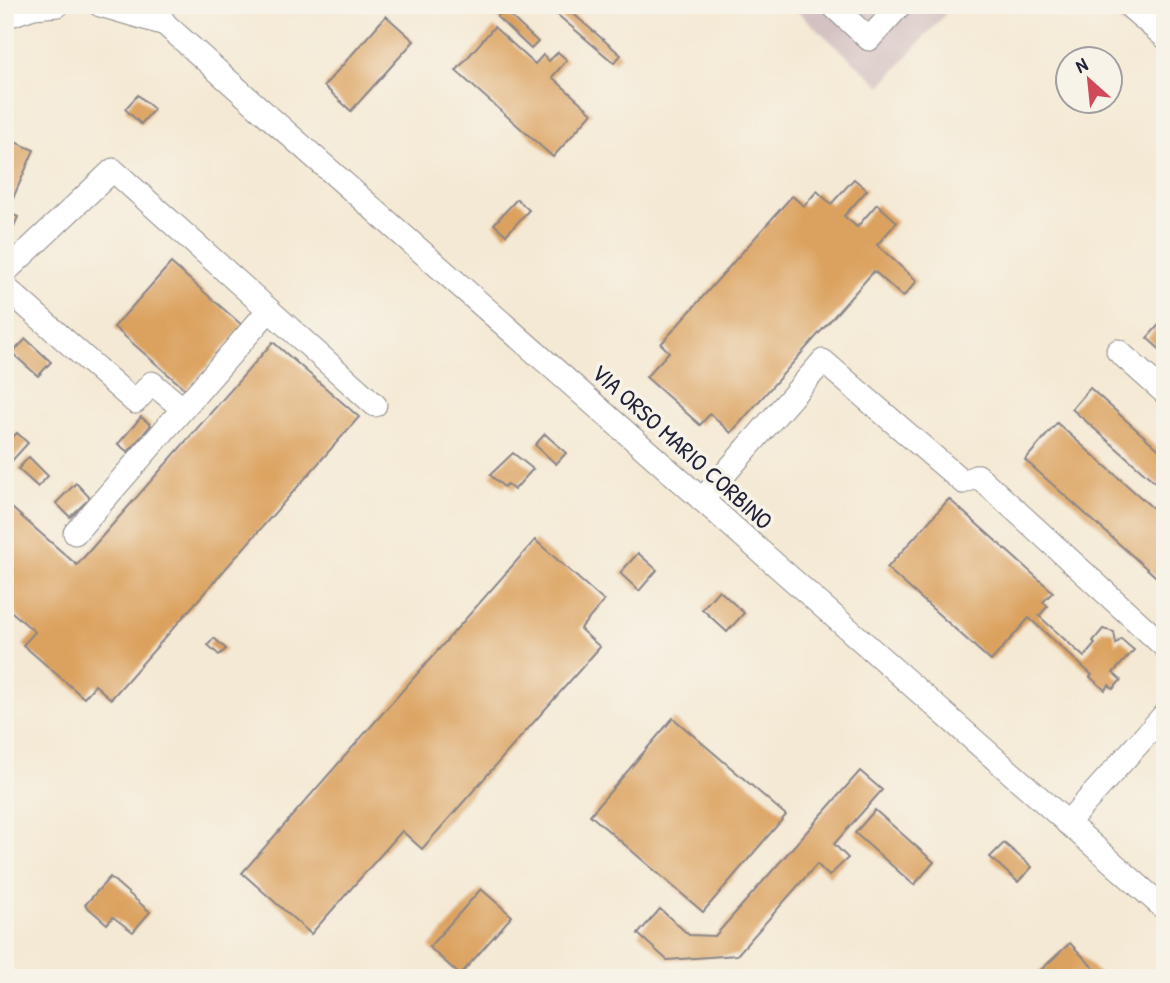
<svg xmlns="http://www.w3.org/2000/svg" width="1170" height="983" viewBox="0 0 1170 983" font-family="'Patrick Hand',sans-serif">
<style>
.industrial{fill:#d2bfc0}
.building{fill:#dba25e}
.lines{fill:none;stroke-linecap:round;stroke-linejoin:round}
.minor-casing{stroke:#8b8688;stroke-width:25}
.minor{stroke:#fff;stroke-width:23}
.labels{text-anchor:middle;stroke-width:7;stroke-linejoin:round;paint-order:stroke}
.street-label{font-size:24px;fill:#22223b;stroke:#f7f3e8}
</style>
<rect width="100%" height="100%" fill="#f7f3e8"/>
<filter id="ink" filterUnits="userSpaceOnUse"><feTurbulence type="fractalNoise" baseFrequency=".0143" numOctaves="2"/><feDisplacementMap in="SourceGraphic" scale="14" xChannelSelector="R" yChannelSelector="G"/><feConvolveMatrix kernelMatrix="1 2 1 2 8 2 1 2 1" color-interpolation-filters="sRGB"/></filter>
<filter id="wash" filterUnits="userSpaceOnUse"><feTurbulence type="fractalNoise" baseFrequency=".00686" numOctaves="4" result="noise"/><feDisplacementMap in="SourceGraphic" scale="28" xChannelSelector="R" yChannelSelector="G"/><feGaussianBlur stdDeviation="1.57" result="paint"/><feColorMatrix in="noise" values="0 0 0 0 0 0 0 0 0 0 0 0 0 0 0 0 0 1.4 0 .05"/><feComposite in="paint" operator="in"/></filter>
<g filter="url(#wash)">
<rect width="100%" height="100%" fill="#f4e9d4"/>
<g class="industrial">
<path d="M 790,5 L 953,5 L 881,86 Z"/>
<path d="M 1101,5 L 1165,5 L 1165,62 Z"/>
</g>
<g id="blocks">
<g class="building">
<path d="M 546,5 L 563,5 L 621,55 L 614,63 Z"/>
<path d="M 1148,5 L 1165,5 L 1165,20 Z"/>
<path d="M 504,10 L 538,42 L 531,49 L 497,17 Z"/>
<path d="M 386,16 L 414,41 L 351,111 L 324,86 Z"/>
<path d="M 494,27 L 535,64 L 543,55 L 549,61 L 558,52 L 567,60 L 552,77 L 592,113 L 553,157 L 456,71 Z"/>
<path d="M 138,95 L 154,109 L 141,124 L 125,109 Z"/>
<path d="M 5,138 L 34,150 L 7,212 L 18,217 L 5,246 Z"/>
<path d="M 854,179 L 867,190 L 844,216 L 857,227 L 877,204 L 897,222 L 877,245 L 917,281 L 903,297 L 874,271 L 731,433 L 710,414 L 700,425 L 646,377 L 669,352 L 661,344 L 792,196 L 804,206 L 817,191 L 831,204 Z"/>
<path d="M 517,199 L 529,210 L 506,235 L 494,224 Z"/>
<path d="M 171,263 L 243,326 L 186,390 L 114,327 Z"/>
<path d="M 1165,318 L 1165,354 L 1147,338 Z"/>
<path d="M 26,339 L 51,362 L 38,376 L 12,353 Z"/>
<path d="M 273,342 L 359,417 L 111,699 L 95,685 L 84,698 L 23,645 L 35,632 L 5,606 L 5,502 L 77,565 Z"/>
<path d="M 1090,388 L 1165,455 L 1165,491 L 1072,409 Z"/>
<path d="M 141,417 L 151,425 L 128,452 L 118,444 Z"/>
<path d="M 1057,423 L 1165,519 L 1163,583 L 1025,460 Z"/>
<path d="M 5,432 L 12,438 L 17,433 L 28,443 L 10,463 L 5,459 Z"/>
<path d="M 545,434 L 566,453 L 556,464 L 535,445 Z"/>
<path d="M 513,453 L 533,469 L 514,490 L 507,484 L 504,487 L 490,475 Z"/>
<path d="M 29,457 L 48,476 L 38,487 L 18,469 Z"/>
<path d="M 76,483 L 90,498 L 70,517 L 56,503 Z"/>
<path d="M 949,499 L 1053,592 L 1043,602 L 1048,606 L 1039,616 L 1084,657 L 1095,644 L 1093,641 L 1103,629 L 1114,632 L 1116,644 L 1121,639 L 1134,650 L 1113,673 L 1121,680 L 1113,689 L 1109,685 L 1105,690 L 1090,677 L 1092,675 L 1029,618 L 991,661 L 887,568 Z"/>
<path d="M 535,540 L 604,601 L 580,629 L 600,647 L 422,849 L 402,831 L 311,934 L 242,873 Z"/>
<path d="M 638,553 L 657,570 L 639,591 L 620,573 Z"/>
<path d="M 719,590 L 744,613 L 727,632 L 702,609 Z"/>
<path d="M 1165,604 L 1165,618 L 1158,612 Z"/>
<path d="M 214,638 L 226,649 L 219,655 L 208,645 Z"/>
<path d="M 673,718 L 786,815 L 703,912 L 590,815 Z"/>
<path d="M 860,771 L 882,790 L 834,844 L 848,858 L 829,876 L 817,864 L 737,955 L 667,960 L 638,934 L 660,909 L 689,935 L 715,936 Z"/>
<path d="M 875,810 L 934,862 L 914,885 L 855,833 Z"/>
<path d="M 1004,843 L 1032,867 L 1018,882 L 990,857 Z"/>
<path d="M 110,877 L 150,912 L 133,932 L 113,917 L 107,924 L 85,905 Z"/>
<path d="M 481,889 L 512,916 L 460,975 L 429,947 Z"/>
<path d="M 1070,943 L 1103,978 L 1032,978 Z"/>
</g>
</g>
</g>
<g filter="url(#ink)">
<use href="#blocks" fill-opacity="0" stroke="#8b8688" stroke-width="2"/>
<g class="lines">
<defs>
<g id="minor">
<path d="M 100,5 L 165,24"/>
<path d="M 154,5 L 165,24 L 250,100 L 1165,909"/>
<path d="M 832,5 L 869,39 L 900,5"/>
<path d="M 1128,5 L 1165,37"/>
<path d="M 5,17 L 34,7 L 58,5"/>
<path d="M 5,272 L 113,170 L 375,405"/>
<path d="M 5,287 L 135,402 L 152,383 L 182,408"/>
<path d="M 1118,351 L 1165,393"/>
<path d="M 702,500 L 823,361 L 963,482 L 978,476 L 1165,647"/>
<path d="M 75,533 L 269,310"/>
<path d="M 1067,823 L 1165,714"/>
</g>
</defs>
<use href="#minor" class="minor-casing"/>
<use href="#minor" class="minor"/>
</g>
</g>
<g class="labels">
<g class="street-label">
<text transform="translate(682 447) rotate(42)" y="8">VIA ORSO MARIO CORBINO</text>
</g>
</g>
<rect width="1170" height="983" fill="none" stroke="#f7f3e8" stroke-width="28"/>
<g transform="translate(1089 80) rotate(333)"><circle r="33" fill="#f7f3e8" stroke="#a29fa3" stroke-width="2"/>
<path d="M0-5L12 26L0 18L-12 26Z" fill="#d1495b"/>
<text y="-10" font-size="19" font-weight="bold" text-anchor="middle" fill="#22223b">N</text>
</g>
</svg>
